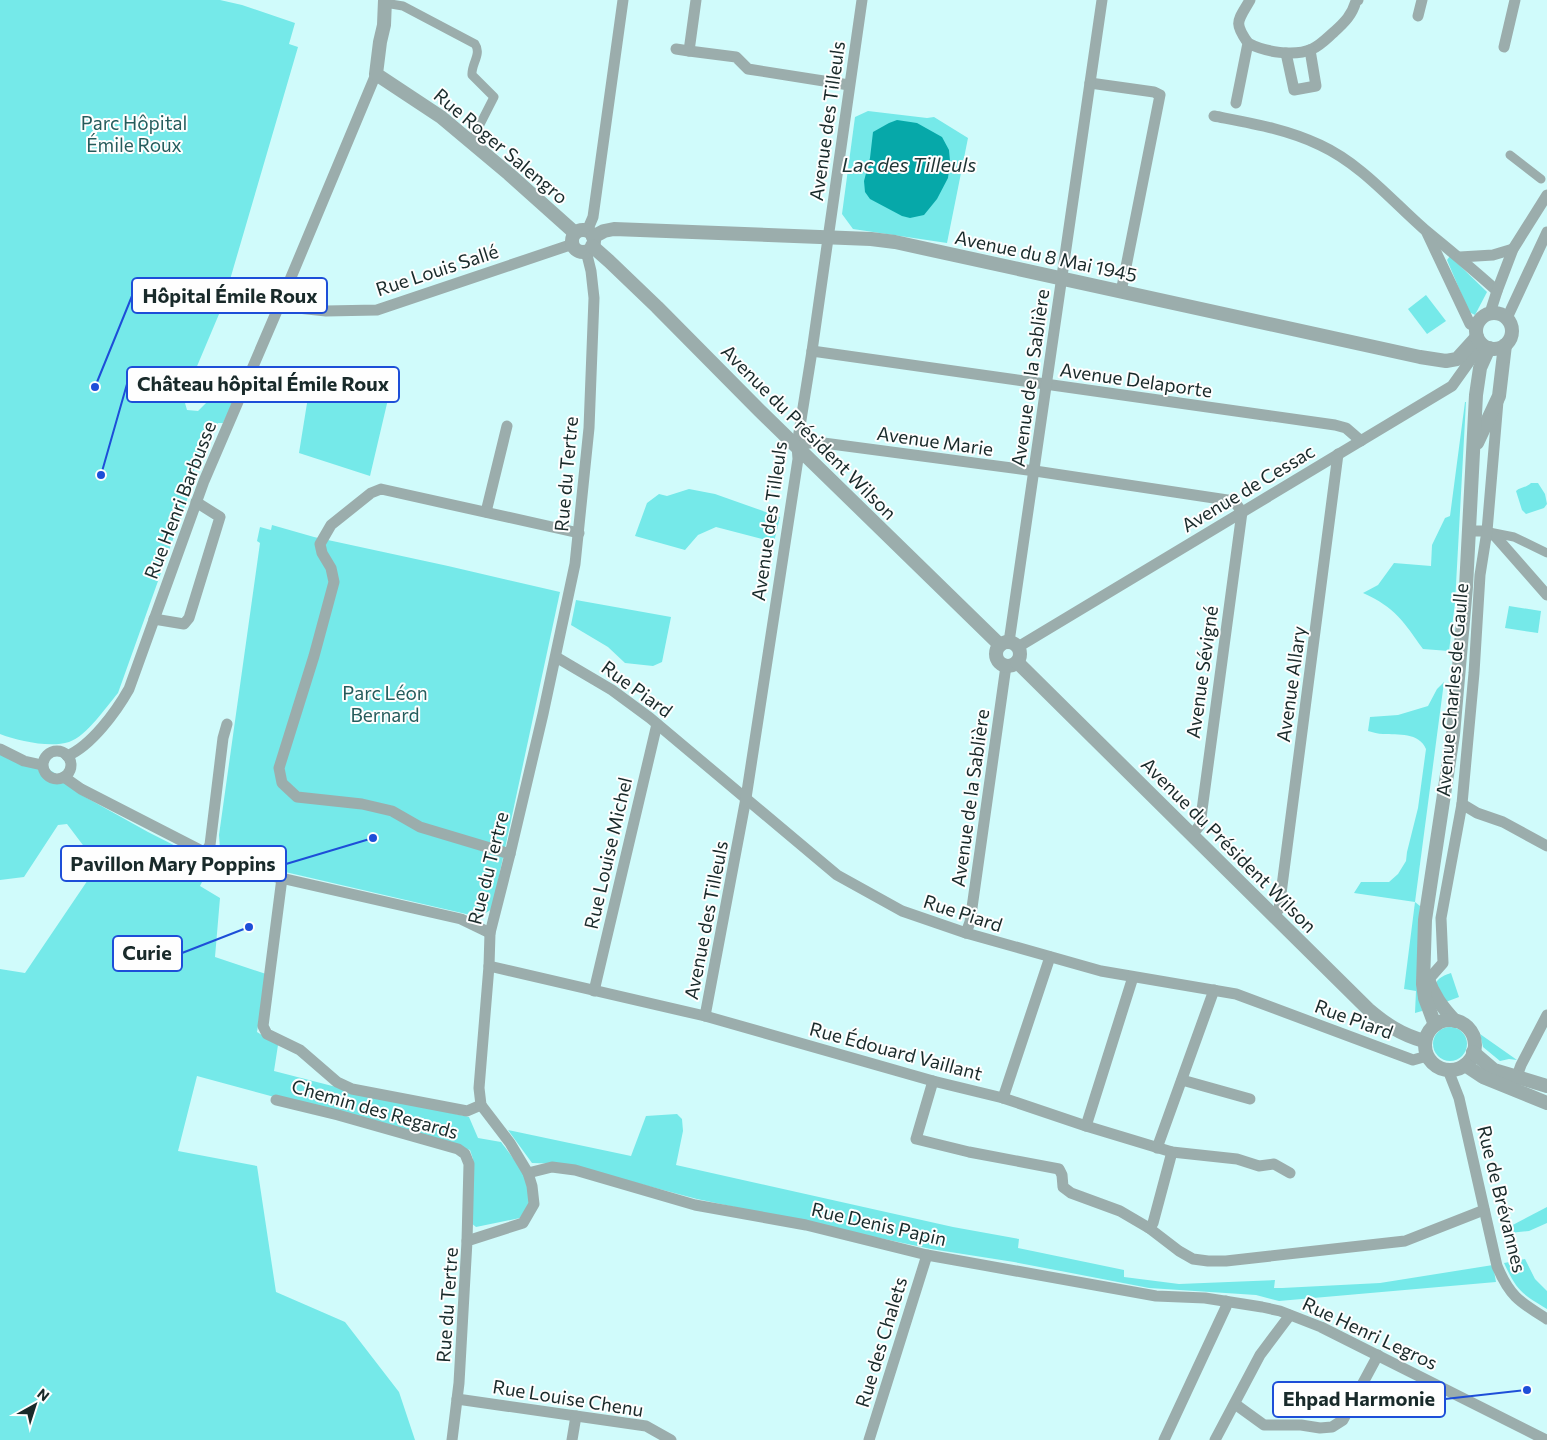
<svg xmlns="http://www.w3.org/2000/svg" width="1547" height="1440" viewBox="0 0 1547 1440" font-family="Commissioner,sans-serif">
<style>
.green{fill:#75e9e9}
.water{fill:#06a8a9}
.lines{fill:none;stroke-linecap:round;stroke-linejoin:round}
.pedestrian{stroke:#9badac;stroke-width:9}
.minor{stroke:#9badac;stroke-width:11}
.tertiary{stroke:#9badac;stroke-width:14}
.labels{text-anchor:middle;stroke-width:4;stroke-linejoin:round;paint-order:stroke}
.street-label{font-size:19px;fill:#192a2a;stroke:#fefefe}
.park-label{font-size:19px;fill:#255c5c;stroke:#fefefe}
.water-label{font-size:20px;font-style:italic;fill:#1e3535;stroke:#fefefe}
.leader{fill:none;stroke:#1d4ed8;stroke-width:2}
.callout-dot{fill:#1d4ed8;stroke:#fefefe;stroke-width:2}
.callout{fill:#fefefe;stroke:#1d4ed8;stroke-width:2}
.callout-label{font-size:20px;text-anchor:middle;font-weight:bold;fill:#192a2a}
</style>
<rect width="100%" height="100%" fill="#d0fbfb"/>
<g class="green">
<path d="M 0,0 L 220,0 L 242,5 L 295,23 L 289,44 L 298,47 L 222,307 L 195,371 L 185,403 L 187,410 L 198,411 L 209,400 L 205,377 L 210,378 L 213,371 L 241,387 L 223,423 L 218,423 L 199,457 L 189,484 L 192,486 L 118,693 C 106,707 87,736 69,742 C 50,748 18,741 0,734 Z"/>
<path d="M 868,111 L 927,118 L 934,117 L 968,138 L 947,243 L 853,229 L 842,214 L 855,117 Z"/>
<path d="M 1450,256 L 1487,292 L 1475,315 L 1469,312 L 1447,260 Z"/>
<path d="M 1426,295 L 1446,321 L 1427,334 L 1408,309 Z"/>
<path d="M 305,369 L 389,395 L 370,476 L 299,453 L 308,397 L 296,390 Z"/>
<path d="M 1465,402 L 1466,402 L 1455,603 L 1449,651 L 1423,649 C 1403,621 1396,608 1363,593 L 1378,585 L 1394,563 L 1431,566 L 1432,545 L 1445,518 L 1450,516 Z"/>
<path d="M 1531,483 L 1538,483 L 1545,494 L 1547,504 L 1544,508 L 1526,514 L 1522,510 L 1516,491 C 1520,487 1526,488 1531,483 Z"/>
<path d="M 689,489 L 715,494 L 780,517 L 774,542 L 716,527 L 698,535 L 685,550 L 635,536 L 647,503 L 659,494 L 667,496 Z"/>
<path d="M 272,525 L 314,537 L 448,566 L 560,592 L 492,909 L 479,917 L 229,859 L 220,849 L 219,835 L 260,543 L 257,541 L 260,527 L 271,530 Z"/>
<path d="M 576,600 L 671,617 L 662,662 L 653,666 L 625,663 L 608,647 L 571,625 Z"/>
<path d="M 1509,606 L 1541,611 L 1538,633 L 1505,628 Z"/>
<path d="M 1444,682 L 1415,902 L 1420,906 L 1418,938 L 1422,1011 L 1415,1013 L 1416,991 L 1404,989 L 1415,902 L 1354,893 L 1361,882 L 1389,882 L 1398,874 L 1406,861 L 1407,852 L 1418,808 L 1426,749 C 1419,732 1398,735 1383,734 C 1378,734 1373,732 1368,731 L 1370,717 L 1398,715 L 1428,706 L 1437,689 Z"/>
<path d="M 0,749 L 42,765 L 64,779 L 78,793 L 148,832 L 211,864 L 200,886 L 220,898 L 215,957 L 266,974 L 257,1032 L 278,1045 L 274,1071 L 344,1089 L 469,1117 L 478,1138 L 501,1142 C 512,1157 534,1182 530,1201 C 528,1207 523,1213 520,1218 L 476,1227 L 471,1223 L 473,1159 L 470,1150 L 197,1076 L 178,1151 L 257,1166 L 276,1292 L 345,1322 L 399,1392 L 415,1440 L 0,1440 L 0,969 L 25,973 L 98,865 L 67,824 L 58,825 L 24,877 L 0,880 Z"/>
<path d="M 1451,973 L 1459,997 L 1443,1003 C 1435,986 1430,980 1451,973 Z"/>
<circle cx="1450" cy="1044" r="17"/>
<path d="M 1480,1034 L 1517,1060 L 1509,1059 L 1500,1061 L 1483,1047 Z"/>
<path d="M 677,1114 L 682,1119 L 683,1131 L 676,1165 L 953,1227 L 1019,1239 L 1018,1248 L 1124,1270 L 1124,1277 L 1179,1284 L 1275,1280 L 1274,1288 L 1282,1288 L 1380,1283 L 1493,1265 L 1496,1282 L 1279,1301 L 1256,1295 L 1149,1288 L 1014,1262 L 931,1249 L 697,1199 L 565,1164 L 532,1163 L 508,1130 L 631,1156 L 646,1116 Z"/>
<path d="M 1547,1207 L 1547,1223 L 1529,1231 L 1509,1233 L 1507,1228 Z"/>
<path d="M 1525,1259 L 1535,1279 L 1547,1291 L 1547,1309 C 1521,1293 1517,1291 1504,1263 Z"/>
</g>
<path class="water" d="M 897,120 L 917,123 L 942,137 L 949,150 L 950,161 L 948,178 L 937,199 L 924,215 L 910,218 L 902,216 L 870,199 L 865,192 L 864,181 L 870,158 L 873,132 L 889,123 Z"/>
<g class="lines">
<g class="pedestrian">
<path d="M 385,3 L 403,6 L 475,44 C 482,54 471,64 472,75 L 494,97 L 471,142"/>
<path d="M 1510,155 L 1541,179"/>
<path d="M 1489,532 L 1514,537 L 1547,553"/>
</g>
<g class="minor">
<path d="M 696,0 L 689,51 L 736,57 L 748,69 L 849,85"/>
<path d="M 1418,16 L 1422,0"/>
<path d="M 1248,43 C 1265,52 1294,57 1312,49 C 1321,45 1327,38 1334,32 C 1345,22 1352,15 1356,1 L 1358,0"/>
<path d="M 1504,47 L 1515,0"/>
<path d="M 676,49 L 689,51"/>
<path d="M 1286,53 L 1294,90 L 1316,86 L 1310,50"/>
<path d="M 1090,83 L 1154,92 L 1160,95 L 1121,292"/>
<path d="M 1236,103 L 1248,43 C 1233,22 1238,21 1250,0"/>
<path d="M 1214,116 C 1250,123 1287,129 1320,145 C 1361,164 1391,200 1424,229 C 1448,249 1473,269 1497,291"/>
<path d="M 587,231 L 593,217 L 623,0"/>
<path d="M 1427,233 L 1470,324 L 1476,327"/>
<path d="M 1460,257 L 1493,255 L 1513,249"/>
<path d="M 279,306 L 326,311 L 377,310 L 573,244"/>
<path d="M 1490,313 L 1497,291 L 1513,249 L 1547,195"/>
<path d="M 1507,318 L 1547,232"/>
<path d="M 812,351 L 1335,425 L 1346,428 L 1361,441"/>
<path d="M 797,445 L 816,442 L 1035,471 L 1234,501 L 1242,512 L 1200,825 L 1192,835"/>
<path d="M 486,512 L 507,426"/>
<path d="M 1469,531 L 1487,531 L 1496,537 L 1547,595"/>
<path d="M 154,619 L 184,624 L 189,618 L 220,517 L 196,502"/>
<path d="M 1009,642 L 1102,0"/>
<path d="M 1018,647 L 1452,386 L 1482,344"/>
<path d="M 556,657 L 612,690 L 650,718 L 837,875 L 902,911 L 966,933 L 1101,971 L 1236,994 L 1413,1060 L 1427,1056"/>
<path d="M 0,749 L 24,761 L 42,765"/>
<circle cx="57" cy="765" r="14"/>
<path d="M 67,756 C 91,746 116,712 129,689 L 204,481 L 279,306 L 376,74"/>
<path d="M 64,777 L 81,789 L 233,867 L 461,919 L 490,933"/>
<path d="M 1462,804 L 1477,813 L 1503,822 L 1547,846"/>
<path d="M 205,853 L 210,845 L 223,738 L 227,724"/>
<path d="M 510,854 L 420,827 L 392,811 L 362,804 L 297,797 L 282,783 L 279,768 L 314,656 L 334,582 L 331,568 L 322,553 L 320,544 L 331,525 L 371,493 L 381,489 L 579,533"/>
<path d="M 282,878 L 263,1026 L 267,1034 L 300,1050 L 337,1082 L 352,1089 L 467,1111 L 481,1105"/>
<path d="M 1274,915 L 1279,909 L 1338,454"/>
<path d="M 966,933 L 970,922 L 1006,666"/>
<path d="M 489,966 L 705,1016 L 933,1081 L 1003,1098 L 1086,1126 L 1172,1152 L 1237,1159 L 1259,1166 L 1274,1164 L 1290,1173"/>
<path d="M 1428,980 L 1443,963 L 1441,918 L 1462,804 L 1474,673 L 1480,575 L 1487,531 L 1498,401"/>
<path d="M 594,991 L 657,724"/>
<path d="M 705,1016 L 746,798 L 798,459 L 797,445 L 812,351 L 862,0"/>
<path d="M 1448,1070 L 1459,1098 L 1497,1266 C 1510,1297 1520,1302 1547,1319"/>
<path d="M 1517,1076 L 1521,1065 L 1547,1015"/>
<path d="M 1182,1080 L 1250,1099"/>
<path d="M 933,1081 L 916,1139 L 969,1152 L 1059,1169 L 1062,1175 L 1063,1187 L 1071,1193 L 1120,1211 L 1149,1228 L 1179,1251 L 1193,1259 L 1208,1261 L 1226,1261 L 1405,1241 L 1484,1210"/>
<path d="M 1003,1098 L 1050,957"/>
<path d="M 276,1100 L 338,1115 L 458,1149 L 465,1154 L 469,1164 L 467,1241"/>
<path d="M 1086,1126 L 1133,977"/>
<path d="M 1157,1148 L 1214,990"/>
<path d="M 528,1173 L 552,1167 L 575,1170 L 695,1205 L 806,1225 L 927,1255 L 1156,1296 L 1205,1298 L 1262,1307 L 1280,1311 L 1321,1327 L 1546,1440"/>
<path d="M 1149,1228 L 1153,1223 L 1172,1152"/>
<path d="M 457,1399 L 646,1426 L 671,1440"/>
<path d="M 1235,1404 L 1264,1425 L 1301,1425 L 1320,1428 L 1332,1427 L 1343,1420 L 1378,1355"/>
<path d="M 452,1440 L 459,1383 L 467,1241 L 523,1223 L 534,1204 L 532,1186 L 528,1173 L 510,1143 L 481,1105 L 479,1088 L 489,966 L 490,933 L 510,854 L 543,714 L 575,564 L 589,428 L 594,298 L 591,271 L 586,251"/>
<path d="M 572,1440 L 576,1416"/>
<path d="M 869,1440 L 927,1255"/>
<path d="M 1164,1440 L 1226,1307 L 1226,1301"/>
<path d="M 1215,1440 L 1260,1355 L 1287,1319 L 1289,1315"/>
</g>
<g class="tertiary">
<path d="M 385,0 L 384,25 L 380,42 L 376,74 L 441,117 L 509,174 L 575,233"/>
<circle cx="583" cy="241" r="11"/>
<path d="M 593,237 L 604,231 L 614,229 L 871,239 L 895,242 L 1420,357 L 1446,361 L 1457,359 L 1477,337"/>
<path d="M 592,246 L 609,261 L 657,307 L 759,410 L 1000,645"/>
<circle cx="1494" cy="331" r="18"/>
<path d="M 1477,443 L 1499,396 L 1505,345"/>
<circle cx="1008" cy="654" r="12"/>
<path d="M 1017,662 L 1368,1009 C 1387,1025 1400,1034 1424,1041"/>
<path d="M 1427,977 C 1433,995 1442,1007 1455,1021"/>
<circle cx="1450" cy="1045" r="25"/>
<path d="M 1435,1025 L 1425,998 L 1423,984 L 1425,920 L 1453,735 L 1466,587 L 1476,395 L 1480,368 L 1489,348"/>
<path d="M 1473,1052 L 1494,1070 L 1547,1086"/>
<path d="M 1465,1065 L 1483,1077 L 1547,1103"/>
</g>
</g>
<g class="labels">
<g class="street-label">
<text transform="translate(827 121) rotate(-82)" y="7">Avenue des Tilleuls</text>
<text transform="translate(501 146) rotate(40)" y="7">Rue Roger Salengro</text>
<text transform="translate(1046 256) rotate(12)" y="7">Avenue du 8 Mai 1945</text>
<text transform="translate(437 270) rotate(-18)" y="7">Rue Louis Sallé</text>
<text transform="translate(1030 378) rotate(-82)" y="7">Avenue de la Sablière</text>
<text transform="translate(1136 380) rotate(8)" y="7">Avenue Delaporte</text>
<text transform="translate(809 432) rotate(45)" y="7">Avenue du Président Wilson</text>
<text transform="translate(935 441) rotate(8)" y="7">Avenue Marie</text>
<text transform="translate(566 474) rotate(-85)" y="7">Rue du Tertre</text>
<text transform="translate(1248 488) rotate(-31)" y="7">Avenue de Cessac</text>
<text transform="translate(180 500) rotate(-69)" y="7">Rue Henri Barbusse</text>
<text transform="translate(769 521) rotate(-82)" y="7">Avenue des Tilleuls</text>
<text transform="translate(1202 672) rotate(-82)" y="7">Avenue Sévigné</text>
<text transform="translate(1291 684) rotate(-82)" y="7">Avenue Allary</text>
<text transform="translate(637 689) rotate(36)" y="7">Rue Piard</text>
<text transform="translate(1452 690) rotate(-85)" y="7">Avenue Charles de Gaulle</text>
<text transform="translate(970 798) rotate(-82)" y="7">Avenue de la Sablière</text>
<text transform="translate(1229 845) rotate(45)" y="7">Avenue du Président Wilson</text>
<text transform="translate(608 853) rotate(-77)" y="7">Rue Louise Michel</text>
<text transform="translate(488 868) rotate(-76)" y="7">Rue du Tertre</text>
<text transform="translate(963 913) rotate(18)" y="7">Rue Piard</text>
<text transform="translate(706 920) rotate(-79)" y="7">Avenue des Tilleuls</text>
<text transform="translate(1354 1019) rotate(20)" y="7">Rue Piard</text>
<text transform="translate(896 1051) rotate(15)" y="7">Rue Édouard Vaillant</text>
<text transform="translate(375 1109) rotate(16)" y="7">Chemin des Regards</text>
<text transform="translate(1502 1199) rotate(76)" y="7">Rue de Brévannes</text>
<text transform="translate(879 1224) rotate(13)" y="7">Rue Denis Papin</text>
<text transform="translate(447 1305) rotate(-86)" y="7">Rue du Tertre</text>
<text transform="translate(1370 1333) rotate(25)" y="7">Rue Henri Legros</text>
<text transform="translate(881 1342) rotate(-73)" y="7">Rue des Chalets</text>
<text transform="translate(568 1398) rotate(9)" y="7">Rue Louise Chenu</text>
</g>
<g class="park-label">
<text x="134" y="130">Parc Hôpital<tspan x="134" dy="22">Émile Roux</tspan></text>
<text x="385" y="700">Parc Léon<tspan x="385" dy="22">Bernard</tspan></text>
</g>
<g class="water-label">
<text x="909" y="172">Lac des Tilleuls</text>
</g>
</g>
<path class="leader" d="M95 387L132 296M101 475L127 384M373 838L286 864M249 927L182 953M1527 1390L1445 1399"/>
<g class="callout-dot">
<circle cx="95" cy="387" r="5"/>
<circle cx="101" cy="475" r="5"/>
<circle cx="373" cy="838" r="5"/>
<circle cx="249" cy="927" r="5"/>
<circle cx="1527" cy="1390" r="5"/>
</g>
<g class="callout">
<rect x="132" y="278" width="195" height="35" rx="5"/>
<rect x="127" y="367" width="272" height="35" rx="5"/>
<rect x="61" y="846" width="225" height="35" rx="5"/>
<rect x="113" y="936" width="69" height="35" rx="5"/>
<rect x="1273" y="1382" width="172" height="35" rx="5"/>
</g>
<g class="callout-label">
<text x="230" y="303">Hôpital Émile Roux</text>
<text x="263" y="391">Château hôpital Émile Roux</text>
<text x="173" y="871">Pavillon Mary Poppins</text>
<text x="147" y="960">Curie</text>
<text x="1359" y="1406">Ehpad Harmonie</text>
</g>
<g transform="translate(35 1405) rotate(39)" stroke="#fefefe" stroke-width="4" paint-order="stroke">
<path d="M0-4L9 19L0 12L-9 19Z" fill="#192a2a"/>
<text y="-8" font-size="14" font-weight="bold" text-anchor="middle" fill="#192a2a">N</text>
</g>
</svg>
